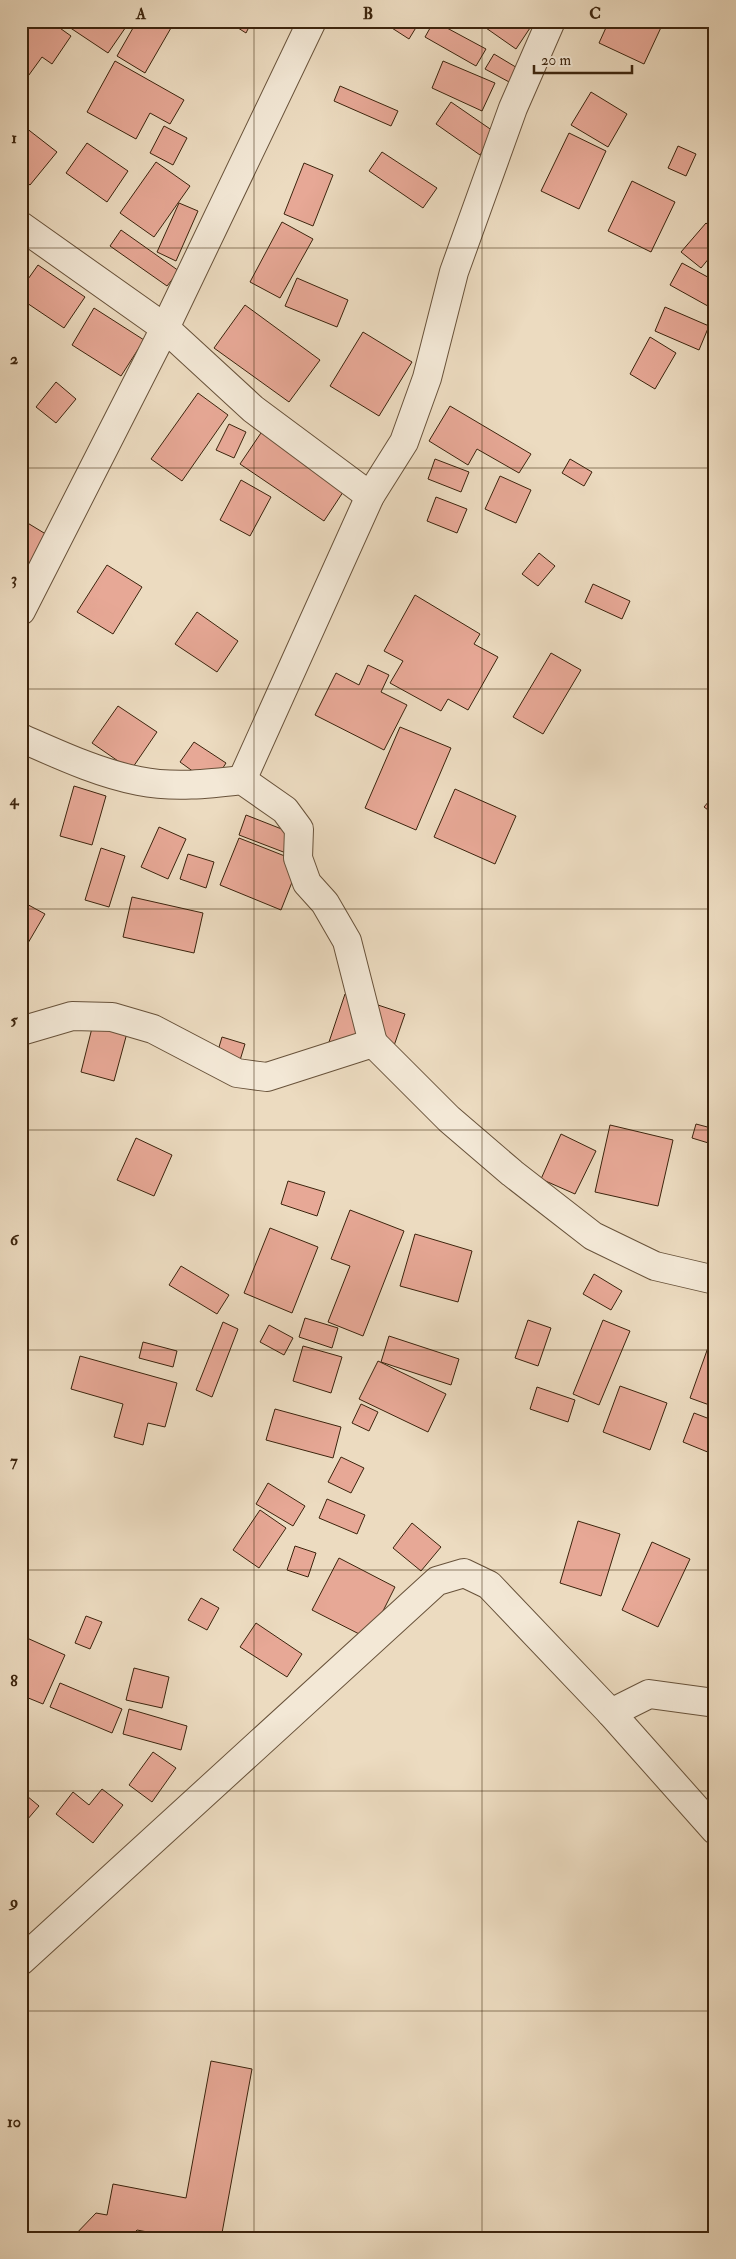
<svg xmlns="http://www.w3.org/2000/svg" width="736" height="2259" viewBox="0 0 736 2259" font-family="'IM FELL Double Pica',serif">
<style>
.building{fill:#e7a896;stroke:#3c240d}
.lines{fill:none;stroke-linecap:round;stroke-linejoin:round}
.street-casing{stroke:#68523a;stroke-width:30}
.street{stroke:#f3e8d6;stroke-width:28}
.grid{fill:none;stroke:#3c240d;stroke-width:1;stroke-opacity:0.55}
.neatline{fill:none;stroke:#3c240d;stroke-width:2}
.grid-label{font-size:16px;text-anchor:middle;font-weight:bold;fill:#3c240d}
</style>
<rect width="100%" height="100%" fill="#ecdbc0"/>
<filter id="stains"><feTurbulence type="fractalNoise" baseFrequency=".004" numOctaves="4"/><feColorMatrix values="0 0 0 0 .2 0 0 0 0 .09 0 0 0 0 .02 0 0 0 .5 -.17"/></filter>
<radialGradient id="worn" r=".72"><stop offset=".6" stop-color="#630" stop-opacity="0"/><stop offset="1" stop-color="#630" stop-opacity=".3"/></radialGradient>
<g class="building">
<path d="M 21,21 L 50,21 L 71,36 L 52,64 L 42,57 L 26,79 L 21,76 Z"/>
<path d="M 60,21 L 130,21 L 108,53 Z"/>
<path d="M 137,21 L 175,21 L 145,73 L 117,56 Z"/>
<path d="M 227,21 L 252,21 L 246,33 Z"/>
<path d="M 381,21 L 420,21 L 409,39 Z"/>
<path d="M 434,21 L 486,49 L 476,66 L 425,37 Z"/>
<path d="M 476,21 L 526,21 L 532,25 L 516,49 Z"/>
<path d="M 609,21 L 664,21 L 644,64 L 599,43 Z"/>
<path d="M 494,54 L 519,69 L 511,83 L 485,69 Z"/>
<path d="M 115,61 L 184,100 L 170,124 L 150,113 L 136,139 L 87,112 Z"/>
<path d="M 443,61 L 495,83 L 482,111 L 432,88 Z"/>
<path d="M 340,86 L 398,111 L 391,126 L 334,101 Z"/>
<path d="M 591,92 L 627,114 L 608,147 L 571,125 Z"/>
<path d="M 451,102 L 496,133 L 480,155 L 436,124 Z"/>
<path d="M 21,124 L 57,152 L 30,185 L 21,178 Z"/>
<path d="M 164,126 L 187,138 L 173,165 L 150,153 Z"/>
<path d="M 569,133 L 606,151 L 579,209 L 541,191 Z"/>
<path d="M 87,143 L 128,171 L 107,202 L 66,173 Z"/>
<path d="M 678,146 L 696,154 L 686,176 L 668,168 Z"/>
<path d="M 382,152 L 437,188 L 423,208 L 369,171 Z"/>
<path d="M 156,162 L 190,186 L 154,237 L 120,213 Z"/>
<path d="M 304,163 L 333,175 L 313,226 L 284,214 Z"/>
<path d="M 632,181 L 675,202 L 651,252 L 608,231 Z"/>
<path d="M 179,203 L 198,211 L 176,261 L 157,252 Z"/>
<path d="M 282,222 L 313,239 L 280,298 L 250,282 Z"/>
<path d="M 706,223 L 715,230 L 715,251 L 701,268 L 681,252 Z"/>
<path d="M 121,230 L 179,271 L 167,286 L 110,246 Z"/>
<path d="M 682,263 L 715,281 L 715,310 L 670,285 Z"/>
<path d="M 38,265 L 85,297 L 64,328 L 21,299 L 21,289 Z"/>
<path d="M 297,278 L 348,300 L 337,327 L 285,306 Z"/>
<path d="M 245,305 L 320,360 L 289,402 L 214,348 Z"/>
<path d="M 665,307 L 709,326 L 699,350 L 655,331 Z"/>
<path d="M 94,308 L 144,340 L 121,376 L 72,345 Z"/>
<path d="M 363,332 L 412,362 L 379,416 L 330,386 Z"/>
<path d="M 650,337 L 676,353 L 655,389 L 630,374 Z"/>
<path d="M 56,382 L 76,399 L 56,423 L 36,407 Z"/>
<path d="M 198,393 L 228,415 L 182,481 L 151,459 Z"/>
<path d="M 450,406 L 531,454 L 519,473 L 477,449 L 468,465 L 429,441 Z"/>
<path d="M 229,424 L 246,432 L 234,458 L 216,450 Z"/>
<path d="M 265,427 L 349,483 L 324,521 L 240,464 Z"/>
<path d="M 435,459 L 469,472 L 461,492 L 428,479 Z"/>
<path d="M 570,459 L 592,472 L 584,486 L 562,473 Z"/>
<path d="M 500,476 L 531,490 L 516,523 L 485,509 Z"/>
<path d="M 241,480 L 271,497 L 250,536 L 220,520 Z"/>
<path d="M 436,497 L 467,509 L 457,533 L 427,521 Z"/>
<path d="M 21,519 L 49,536 L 21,581 Z"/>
<path d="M 539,553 L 555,566 L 538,586 L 522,574 Z"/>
<path d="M 107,565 L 142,587 L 113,634 L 77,612 Z"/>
<path d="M 593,584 L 630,601 L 622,619 L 585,602 Z"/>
<path d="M 415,595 L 480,634 L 474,644 L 498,657 L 468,710 L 448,699 L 441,711 L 390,683 L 403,661 L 384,651 Z"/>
<path d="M 197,612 L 238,641 L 217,672 L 175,644 Z"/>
<path d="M 551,653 L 581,670 L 543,734 L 513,717 Z"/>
<path d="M 368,665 L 389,675 L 381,692 L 407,705 L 384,750 L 315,715 L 336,673 L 359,685 Z"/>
<path d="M 118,706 L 157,732 L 131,770 L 92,743 Z"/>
<path d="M 400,727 L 451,748 L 416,830 L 365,808 Z"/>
<path d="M 194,742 L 226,763 L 212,785 L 180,762 Z"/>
<path d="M 74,786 L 106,796 L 92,845 L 60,836 Z"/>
<path d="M 455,789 L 516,816 L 495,864 L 434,837 Z"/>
<path d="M 715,794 L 715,815 L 704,807 Z"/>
<path d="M 246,815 L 307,839 L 299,858 L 239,835 Z"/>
<path d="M 159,827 L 186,839 L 168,879 L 141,867 Z"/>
<path d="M 239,838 L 300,862 L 281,910 L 220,885 Z"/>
<path d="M 101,848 L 125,856 L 109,907 L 85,900 Z"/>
<path d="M 188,854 L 214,862 L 206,888 L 180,879 Z"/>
<path d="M 132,897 L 203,913 L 194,953 L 123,937 Z"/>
<path d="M 23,902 L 45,914 L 21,955 L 21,905 Z"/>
<path d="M 345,994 L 405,1014 L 388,1063 L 329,1042 Z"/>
<path d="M 93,1024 L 127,1033 L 114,1081 L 81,1072 Z"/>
<path d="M 222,1037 L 245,1044 L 237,1070 L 214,1064 Z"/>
<path d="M 696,1124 L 715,1129 L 715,1145 L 692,1138 Z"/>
<path d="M 610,1125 L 673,1140 L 658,1206 L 595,1192 Z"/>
<path d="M 561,1134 L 596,1151 L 575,1194 L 541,1179 Z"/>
<path d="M 136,1138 L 172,1155 L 154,1196 L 117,1180 Z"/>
<path d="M 288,1181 L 325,1192 L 317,1216 L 281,1204 Z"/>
<path d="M 350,1210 L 404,1231 L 363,1336 L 328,1322 L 350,1266 L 331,1259 Z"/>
<path d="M 270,1228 L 318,1247 L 292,1313 L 244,1293 Z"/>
<path d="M 415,1234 L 472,1251 L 458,1302 L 400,1286 Z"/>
<path d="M 181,1266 L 229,1295 L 217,1314 L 169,1285 Z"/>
<path d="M 594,1274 L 622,1291 L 611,1310 L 583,1294 Z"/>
<path d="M 305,1318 L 338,1328 L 332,1348 L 299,1337 Z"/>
<path d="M 528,1320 L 551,1328 L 538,1366 L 515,1358 Z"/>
<path d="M 603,1320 L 630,1331 L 599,1405 L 573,1394 Z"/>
<path d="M 223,1322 L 238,1329 L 212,1397 L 196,1390 Z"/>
<path d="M 269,1325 L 293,1338 L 284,1355 L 260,1342 Z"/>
<path d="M 389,1336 L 459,1359 L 451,1385 L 381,1362 Z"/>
<path d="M 143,1342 L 177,1351 L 173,1367 L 139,1358 Z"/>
<path d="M 710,1342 L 715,1344 L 715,1407 L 690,1398 Z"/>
<path d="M 303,1346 L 342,1357 L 331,1393 L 293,1381 Z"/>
<path d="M 80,1356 L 177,1383 L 165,1427 L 148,1423 L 143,1445 L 114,1437 L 123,1404 L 71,1389 Z"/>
<path d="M 378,1361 L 446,1394 L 428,1432 L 359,1399 Z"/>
<path d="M 620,1386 L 667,1403 L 650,1450 L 603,1432 Z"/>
<path d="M 537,1387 L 575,1400 L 568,1422 L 530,1409 Z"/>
<path d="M 361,1404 L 378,1412 L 369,1431 L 352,1423 Z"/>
<path d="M 275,1409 L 341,1427 L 333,1458 L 266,1440 Z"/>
<path d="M 694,1413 L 715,1421 L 715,1455 L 683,1442 Z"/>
<path d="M 341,1457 L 364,1468 L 351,1493 L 328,1482 Z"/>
<path d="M 268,1483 L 305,1506 L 293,1526 L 256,1504 Z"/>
<path d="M 327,1499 L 365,1515 L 357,1534 L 319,1518 Z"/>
<path d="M 260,1510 L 286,1528 L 259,1568 L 233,1550 Z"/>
<path d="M 578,1521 L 620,1534 L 601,1596 L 560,1583 Z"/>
<path d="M 412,1523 L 441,1547 L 421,1571 L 393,1548 Z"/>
<path d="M 652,1542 L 690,1559 L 658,1627 L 622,1610 Z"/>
<path d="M 295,1546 L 316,1553 L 308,1577 L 287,1570 Z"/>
<path d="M 339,1558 L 395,1587 L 369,1639 L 312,1610 Z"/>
<path d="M 201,1598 L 219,1608 L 207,1630 L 188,1620 Z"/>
<path d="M 86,1616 L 102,1622 L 90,1649 L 75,1643 Z"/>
<path d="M 256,1623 L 302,1654 L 287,1677 L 240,1647 Z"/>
<path d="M 27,1638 L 65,1655 L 43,1704 L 21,1695 L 21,1650 Z"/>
<path d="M 134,1668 L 169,1677 L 162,1708 L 126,1700 Z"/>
<path d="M 60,1683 L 122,1709 L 112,1733 L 50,1707 Z"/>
<path d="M 129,1709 L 187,1726 L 181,1750 L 123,1734 Z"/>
<path d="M 153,1752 L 176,1768 L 152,1802 L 129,1785 Z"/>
<path d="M 102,1789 L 123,1805 L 93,1843 L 56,1814 L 73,1792 L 89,1805 Z"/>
<path d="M 21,1791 L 39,1806 L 21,1827 Z"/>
<path d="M 211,2061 L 252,2069 L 222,2233 L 227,2238 L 179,2238 L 137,2230 L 129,2238 L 72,2238 L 96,2213 L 107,2215 L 113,2184 L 186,2198 Z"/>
</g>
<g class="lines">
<defs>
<g id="street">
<path d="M 21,226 L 165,328 L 253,409 L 370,496"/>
<path d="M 21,611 L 165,328 L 312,21"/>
<path d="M 21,738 C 60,755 98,773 139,781 C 173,788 209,784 242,780 L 285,810 L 299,829 L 298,858 L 307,883 L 325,903 L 347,941 L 373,1043"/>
<path d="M 242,780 L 370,496 L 404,442 L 427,378 L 454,272 L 513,108 L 551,21"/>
<path d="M 21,1031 L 72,1016 L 112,1017 L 153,1029 L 237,1073 L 267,1077 L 373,1043 L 449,1119 L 512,1173 L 593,1236 L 655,1266 L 715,1280"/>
<path d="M 611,1713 L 649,1694 L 715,1703"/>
<path d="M 21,1961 L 437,1581 L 464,1573 L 489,1585 L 611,1713 L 715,1830"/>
</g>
</defs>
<use href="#street" class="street-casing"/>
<use href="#street" class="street"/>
</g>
<path class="grid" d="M 254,21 L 254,2238M 482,21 L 482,2238M 21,248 L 715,248M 21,468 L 715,468M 21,689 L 715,689M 21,909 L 715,909M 21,1130 L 715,1130M 21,1350 L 715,1350M 21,1570 L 715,1570M 21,1791 L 715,1791M 21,2011 L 715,2011"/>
<rect width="736" height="2259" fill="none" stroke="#ecdbc0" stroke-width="55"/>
<path d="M534 65v8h98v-8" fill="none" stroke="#3c240d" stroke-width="2.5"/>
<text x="541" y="65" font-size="15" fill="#3c240d" stroke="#f3e8d6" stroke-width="4" paint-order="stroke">20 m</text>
<rect x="28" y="28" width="680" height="2204" class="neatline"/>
<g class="grid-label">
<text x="141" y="19">A</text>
<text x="368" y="19">B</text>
<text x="595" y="19">C</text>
<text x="14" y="143">1</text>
<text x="14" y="364">2</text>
<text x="14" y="584">3</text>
<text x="14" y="805">4</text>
<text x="14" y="1025">5</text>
<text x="14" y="1245">6</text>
<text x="14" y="1466">7</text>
<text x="14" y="1686">8</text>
<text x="14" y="1907">9</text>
<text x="14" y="2127">10</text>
</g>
<rect width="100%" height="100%" filter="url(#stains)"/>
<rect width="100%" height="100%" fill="url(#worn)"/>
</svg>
